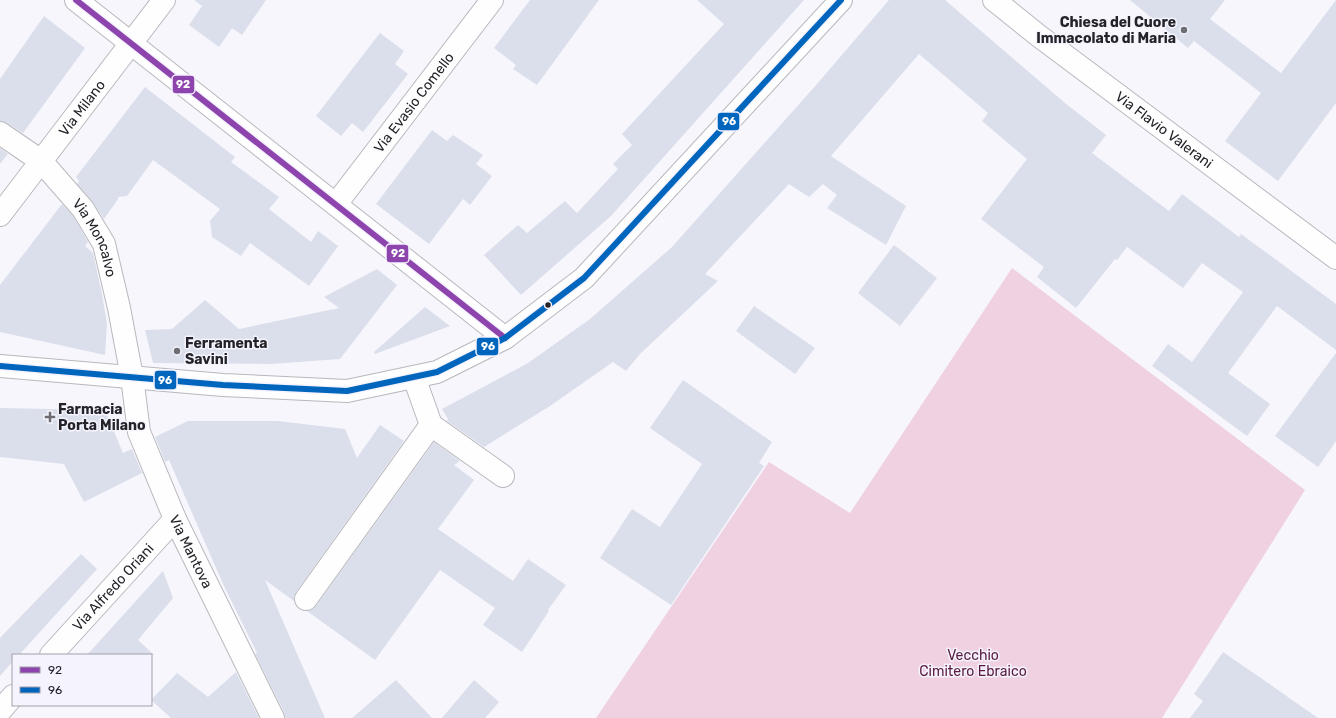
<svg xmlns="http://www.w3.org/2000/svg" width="1336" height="718" viewBox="0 0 1336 718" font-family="Rubik,sans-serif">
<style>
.green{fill:#efd1e2}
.building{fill:#dadfeb}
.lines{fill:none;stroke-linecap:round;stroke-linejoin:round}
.minor-casing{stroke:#b8b8bd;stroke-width:24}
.major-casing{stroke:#b8b8bd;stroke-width:24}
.minor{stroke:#fefeff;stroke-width:22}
.major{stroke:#fefeff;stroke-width:22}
.bus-1-casing{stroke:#f5f4fe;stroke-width:9}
.bus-2-casing{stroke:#f5f4fe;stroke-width:9}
.bus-1{stroke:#8e44ad;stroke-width:6}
.bus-2{stroke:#0065bd;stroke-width:6}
.poi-dot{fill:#6e6d73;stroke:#f5f4fe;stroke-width:1.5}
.bus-dot{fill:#242329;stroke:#f5f4fe;stroke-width:1.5}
.labels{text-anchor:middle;stroke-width:3;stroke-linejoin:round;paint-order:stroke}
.poi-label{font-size:14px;font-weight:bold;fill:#242329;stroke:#f5f4fe;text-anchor:start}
.street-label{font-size:14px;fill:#242329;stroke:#f5f4fe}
.park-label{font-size:14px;fill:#591a3e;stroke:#f5f4fe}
.line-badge{stroke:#f5f4fe;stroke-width:1.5}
.badge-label{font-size:11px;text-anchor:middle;font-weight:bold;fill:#fff}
</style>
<rect width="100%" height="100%" fill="#f7f6fc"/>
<path class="green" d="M 1012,268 L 1305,490 L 1162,718 L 596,718 L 769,462 L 850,513 Z"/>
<g class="building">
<path d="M 194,0 L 266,0 L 242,35 L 232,28 L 219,47 L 189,25 L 202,6 Z"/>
<path d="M 530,0 L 599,0 L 537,85 L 513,69 L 516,65 L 494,48 Z"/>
<path d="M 697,0 L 804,0 L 611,216 L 521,295 L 484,255 L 518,225 L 527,233 L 565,201 L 577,213 L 618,169 L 613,164 L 632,145 L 622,134 L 724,24 Z"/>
<path d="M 889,0 L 945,0 L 1065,103 L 1106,135 L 1092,153 L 1169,211 L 1182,194 L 1239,237 L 1241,234 L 1336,304 L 1336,350 L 1277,306 L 1228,373 L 1270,404 L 1247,436 L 1152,366 L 1168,344 L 1192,362 L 1243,292 L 1202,263 L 1183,288 L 1127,247 L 1117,260 L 1115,259 L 1076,308 L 1037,277 L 1044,267 L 981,219 L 1027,159 L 982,121 L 988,113 L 919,54 L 831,156 L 906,206 L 886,245 L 827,208 L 837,195 L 823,184 L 809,197 L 789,184 L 705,274 L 718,281 L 640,354 L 626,371 L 613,362 L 550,406 L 484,447 L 447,421 L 448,419 L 442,409 L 528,363 L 590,319 L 672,247 L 817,84 Z"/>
<path d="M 1130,0 L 1225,0 L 1210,19 L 1281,73 L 1336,0 L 1336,103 L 1278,181 L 1225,141 L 1261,93 L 1194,41 L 1188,48 Z"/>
<path d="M 44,16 L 85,48 L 23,133 L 7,123 L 0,121 L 0,79 Z"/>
<path d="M 380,33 L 404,51 L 395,64 L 408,74 L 363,132 L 352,123 L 341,136 L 316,116 Z"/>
<path d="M 145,87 L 235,157 L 231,162 L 279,197 L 269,209 L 311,242 L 318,231 L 338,246 L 309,286 L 250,243 L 241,256 L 212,237 L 210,221 L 220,209 L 153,160 L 127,196 L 118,197 L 118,199 L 104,219 L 92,201 L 77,184 L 79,181 L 76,177 Z"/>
<path d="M 432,130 L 447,141 L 453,135 L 483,155 L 476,164 L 492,176 L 470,205 L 463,199 L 429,244 L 376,204 Z"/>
<path d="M 0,148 L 8,154 L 0,164 Z"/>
<path d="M 62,204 L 73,216 L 88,242 L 85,246 L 93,253 L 102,294 L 107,324 L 105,355 L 0,332 L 0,285 Z"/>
<path d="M 894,245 L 937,278 L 900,326 L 858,293 Z"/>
<path d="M 377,269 L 397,285 L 340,359 L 271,364 L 153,363 L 145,330 L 172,329 L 205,300 L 239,329 L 339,308 L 324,297 Z"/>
<path d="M 754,306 L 815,348 L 795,374 L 736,331 Z"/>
<path d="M 425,307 L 450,326 L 375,354 L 374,352 Z"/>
<path d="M 1336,353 L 1336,441 L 1318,467 L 1275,436 Z"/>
<path d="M 683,380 L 772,442 L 759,463 L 764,466 L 671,605 L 600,558 L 632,509 L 660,527 L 702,464 L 650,428 Z"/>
<path d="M 0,408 L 105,410 L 123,453 L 132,449 L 142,473 L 84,502 L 64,464 L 0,457 Z"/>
<path d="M 188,421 L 278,421 L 345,429 L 357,458 L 380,425 L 404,441 L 296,592 L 294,597 L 294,601 L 265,580 L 325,718 L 285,718 L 284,712 L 255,654 L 257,653 L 223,584 L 169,460 L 165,462 L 155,437 Z"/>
<path d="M 434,442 L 460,461 L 454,465 L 474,480 L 438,529 L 513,581 L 528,559 L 566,585 L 548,610 L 549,611 L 522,652 L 483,625 L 495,608 L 440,570 L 375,660 L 307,611 L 311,610 L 316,606 Z"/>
<path d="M 81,554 L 97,569 L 19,655 L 13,655 L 13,661 L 0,676 L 0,638 Z"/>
<path d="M 163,571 L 173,598 L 138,640 L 154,655 L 87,655 Z"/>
<path d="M 1223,652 L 1268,683 L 1318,718 L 1190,718 L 1203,701 L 1194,694 Z"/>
<path d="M 236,672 L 259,718 L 171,718 L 151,700 L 177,673 L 208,697 Z"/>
<path d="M 396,680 L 432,718 L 352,718 Z"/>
<path d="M 474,680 L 499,702 L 485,718 L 442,718 Z"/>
</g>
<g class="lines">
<defs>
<g id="minor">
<path d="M 76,0 L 505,338"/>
<path id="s1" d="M 994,0 L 1039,36 L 1336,258"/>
<path id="s2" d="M 0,133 L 41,161 L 83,209 L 104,244 L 119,308 L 132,377 L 139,432 L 175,519 L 273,718"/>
<path id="s3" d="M 336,204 L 492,0"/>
<path id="s4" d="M 0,215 L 164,0"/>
<path d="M 414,377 L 431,425 L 503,476"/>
<path d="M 306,599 L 431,425"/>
<path id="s5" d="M 51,655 L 175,519"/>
<path d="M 0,711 L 13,696"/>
</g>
<path id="major" d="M 0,366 L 223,385 L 347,391 L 437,372 L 505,338 L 584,278 L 841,0"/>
</defs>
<use href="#minor" class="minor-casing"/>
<use href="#major" class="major-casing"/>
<use href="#minor" class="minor"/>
<use href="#major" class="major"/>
<defs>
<path id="bus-1" d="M 76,0 L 505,338"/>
<path id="bus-2" d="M 0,366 L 223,385 L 347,391 L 437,372 L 505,338 L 584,278 L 841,0"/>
</defs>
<use href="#bus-1" class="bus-1-casing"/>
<use href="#bus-2" class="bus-2-casing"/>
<use href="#bus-1" class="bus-1"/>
<use href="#bus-2" class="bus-2"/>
</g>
<g class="poi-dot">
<circle cx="1184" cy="30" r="4"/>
<circle cx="177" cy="351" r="4"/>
<path d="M48 411h4v4h4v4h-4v4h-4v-4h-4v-4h4z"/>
</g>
<circle class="bus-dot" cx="548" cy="305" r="3.5"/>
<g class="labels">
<g class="poi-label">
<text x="1176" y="27" text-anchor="end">Chiesa del Cuore<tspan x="1176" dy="16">Immacolato di Maria</tspan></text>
<text x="185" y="348">Ferramenta<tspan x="185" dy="16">Savini</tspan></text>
<text x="58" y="414">Farmacia<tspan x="58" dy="16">Porta Milano</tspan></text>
</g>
<g class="street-label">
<text dy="5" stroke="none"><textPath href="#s3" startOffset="128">Via Evasio Comello</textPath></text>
<text dy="5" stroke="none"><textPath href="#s4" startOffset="135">Via Milano</textPath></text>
<text dy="5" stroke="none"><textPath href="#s1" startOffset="214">Via Flavio Valerani</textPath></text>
<text dy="5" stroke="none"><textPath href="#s2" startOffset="145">Via Moncalvo</textPath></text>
<text dy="5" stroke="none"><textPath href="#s2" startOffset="476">Via Mantova</textPath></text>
<text dy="5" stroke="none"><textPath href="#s5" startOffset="92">Via Alfredo Oriani</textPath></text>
</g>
<g class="park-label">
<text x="973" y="660">Vecchio<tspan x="973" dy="16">Cimitero Ebraico</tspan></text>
</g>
</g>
<g class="line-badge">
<rect x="172" y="75" width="23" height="19" rx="4" fill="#8e44ad"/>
<rect x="717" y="112" width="23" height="19" rx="4" fill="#0065bd"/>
<rect x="386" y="244" width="23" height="19" rx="4" fill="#8e44ad"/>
<rect x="476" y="337" width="23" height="19" rx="4" fill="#0065bd"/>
<rect x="154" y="370" width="23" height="20" rx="4" fill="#0065bd"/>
</g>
<g class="badge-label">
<text x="183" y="88">92</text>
<text x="729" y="125">96</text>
<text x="398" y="257">92</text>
<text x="488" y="350">96</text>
<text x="165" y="384">96</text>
</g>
<rect x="12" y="654" width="140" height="52" fill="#f5f4fe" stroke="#a1a0a9"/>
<rect x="20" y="667" width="20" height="6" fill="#8e44ad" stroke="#a1a0a9"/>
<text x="48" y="674" font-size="12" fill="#242329">92</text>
<rect x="20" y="687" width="20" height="6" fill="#0065bd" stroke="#a1a0a9"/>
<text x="48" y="694" font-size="12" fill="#242329">96</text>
</svg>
